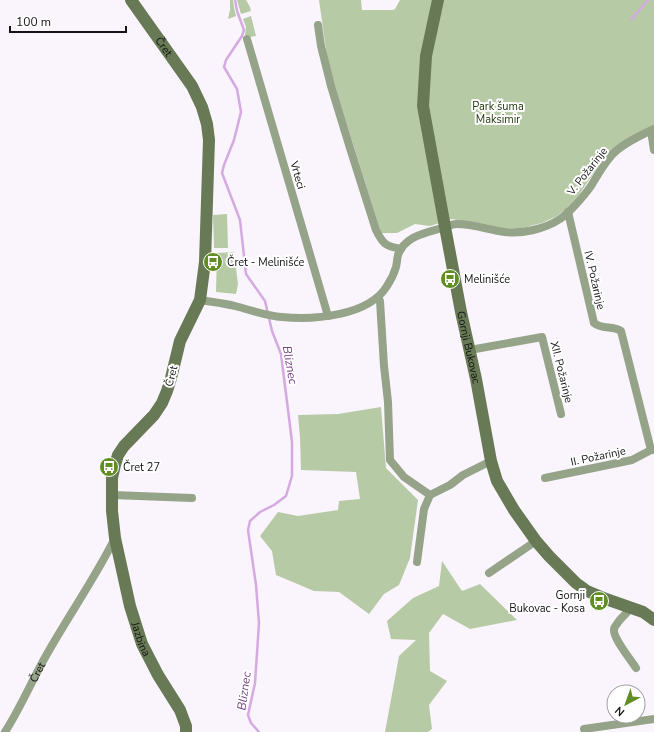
<svg xmlns="http://www.w3.org/2000/svg" width="654" height="732" viewBox="0 0 654 732" font-family="'Nunito Sans',sans-serif">
<style>
.green{fill:#b7caa6}
.lines{fill:none;stroke-linecap:round;stroke-linejoin:round}
.stream{stroke:#d4aae1;stroke-width:2.5}
.street{stroke:#95a389;stroke-width:8}
.secondary{stroke:#677a55;stroke-width:12}
.labels{text-anchor:middle;stroke-width:4;stroke-linejoin:round;paint-order:stroke}
.street-label{font-size:11px;fill:#141214;stroke:#fff}
.park-label{font-size:11px;fill:#25390d;stroke:#fff}
.poi-label{font-size:11px;fill:#141214;stroke:#fff;text-anchor:start}
.water-label{font-size:12px;font-style:italic;fill:#723f81;stroke:#fff}
</style>
<rect width="100%" height="100%" fill="#faf4fc"/>
<g class="green">
<path d="M 230,0 L 233,0 L 234,8 L 236,16 L 228,19 L 230,10 Z"/>
<path d="M 237,0 L 246,0 L 250,7 L 251,11 L 241,14 Z"/>
<path d="M 319,0 L 361,0 L 362,10 L 393,10 L 395,9 L 400,0 L 654,0 L 654,126 L 604,158 L 578,196 L 567,208 L 557,216 L 542,223 L 518,229 L 501,228 L 452,219 L 430,226 L 415,224 L 397,233 L 381,233 L 328,64 Z"/>
<path d="M 251,16 L 256,36 L 250,37 L 245,35 L 246,27 L 243,19 Z"/>
<path d="M 227,214 L 228,248 L 214,248 L 213,215 Z"/>
<path d="M 234,252 L 238,284 L 236,294 L 216,292 L 217,253 Z"/>
<path d="M 381,407 L 386,468 L 418,500 L 410,558 L 399,585 L 384,594 L 369,614 L 339,592 L 314,591 L 276,575 L 272,551 L 260,536 L 278,512 L 298,516 L 338,510 L 339,501 L 360,499 L 356,472 L 301,470 L 300,437 L 298,415 L 338,414 Z"/>
<path d="M 442,561 L 462,591 L 480,584 L 517,620 L 470,629 L 443,614 L 429,633 L 430,671 L 447,681 L 429,705 L 432,729 L 428,732 L 385,732 L 399,656 L 416,640 L 391,639 L 387,621 L 413,598 L 439,586 Z"/>
</g>
<g class="lines">
<g class="stream">
<path d="M 235,0 L 237,11 L 244,30 L 242,36 L 226,60 L 224,67 L 237,89 L 241,112 L 234,140 L 224,165 L 222,173 L 240,220 L 246,274 L 265,301 L 272,331 L 281,354 L 292,442 L 292,476 L 286,496 L 274,505 L 260,512 L 250,521 L 248,530 L 256,585 L 259,623 L 255,683 L 248,715 L 251,723 L 259,732"/>
<path d="M 631,20 L 648,0"/>
</g>
<g class="street">
<path d="M 318,25 L 321,46 L 331,86 L 350,148 L 376,230 C 383,244 385,246 401,249"/>
<path d="M 247,39 L 328,316"/>
<path d="M 651,131 L 654,150"/>
<path d="M 568,212 L 594,323 C 602,330 613,325 621,331 L 651,450"/>
<path d="M 378,297 L 380,301 L 384,366 L 388,402 L 390,460 L 404,477 L 430,495"/>
<path d="M 200,300 C 212,302 224,303 235,306 C 251,310 266,316 282,317 C 314,320 369,316 387,286 C 391,280 394,274 396,267 C 397,263 397,259 398,255 C 405,236 425,233 442,228 C 447,226 452,224 457,224 C 473,224 489,230 505,232 C 522,234 545,229 560,219 C 569,213 584,196 591,186 C 597,176 603,165 611,156 C 619,146 641,135 654,129"/>
<path d="M 470,350 L 542,337 L 561,414"/>
<path d="M 545,478 L 632,460 L 651,450 L 654,450"/>
<path d="M 112,495 L 192,498"/>
<path d="M 417,562 L 424,509 L 430,495 L 450,485 L 463,475 L 491,461"/>
<path d="M 489,573 L 536,541"/>
<path d="M 631,607 C 627,614 620,618 617,624 C 616,625 614,628 614,630 C 613,638 631,660 636,668"/>
<path d="M 584,729 L 654,719"/>
<path id="s1" d="M 5,732 C 21,707 32,680 47,654 C 69,615 95,578 115,538"/>
</g>
<g class="secondary">
<path id="s2" d="M 131,0 L 192,86 L 202,107 L 207,124 L 209,140 L 205,262 L 200,300 L 180,341 L 171,378 L 167,391 L 162,403 L 154,415 L 124,446 L 118,455 L 115,465 L 112,478 L 112,511 L 115,538 L 130,606 L 142,644 L 158,675 L 180,710 L 186,726 L 186,732"/>
<path id="s3" d="M 438,0 L 426,56 L 423,106 L 445,227 L 461,312 L 476,379 L 491,461 L 497,481 L 514,510 L 536,541 L 549,556 L 576,583 L 587,591 L 606,599 L 643,612 L 654,620"/>
</g>
</g>
<defs>
<symbol id="bus-disc" viewBox="-11 -11 22 22"><circle r="9.5" fill="#608e22" stroke="#fff"/><path d="M-5-6H5V4H4V6H2V4H-2V6H-4V4H-5ZM-3.5-4V0h7V-4ZM-3.5 1.2v1.5H-2V1.2ZM2 1.2v1.5H3.5V1.2Z" fill="#fff"/></symbol>
</defs>
<g fill-rule="evenodd">
<use href="#bus-disc" x="202" y="251" width="22" height="22"/>
<use href="#bus-disc" x="439" y="268" width="22" height="22"/>
<use href="#bus-disc" x="98" y="456" width="22" height="22"/>
<use href="#bus-disc" x="588" y="590" width="22" height="22"/>
</g>
<g class="labels">
<g class="street-label">
<text dy="4" stroke="none"><textPath href="#s2" startOffset="57">Čret</textPath></text>
<text transform="translate(587 171) rotate(-52)" y="4">V. Požarinje</text>
<text transform="translate(298 175) rotate(74)" y="4">Vrteci</text>
<text transform="translate(595 280) rotate(77)" y="4">IV. Požarinje</text>
<text dy="4" stroke="none"><textPath href="#s3" startOffset="353">Gornji Bukovac</textPath></text>
<text transform="translate(562 372) rotate(76)" y="4">XII. Požarinje</text>
<text transform="translate(171 376) rotate(-76)" y="4">Čret</text>
<text transform="translate(598 456) rotate(-12)" y="4">II. Požarinje</text>
<text dy="4" stroke="none"><textPath href="#s2" startOffset="690">Jazbina</textPath></text>
<text dy="4" stroke="none"><textPath href="#s1" startOffset="68">Čret</textPath></text>
</g>
<g class="park-label">
<text x="498" y="110">Park šuma<tspan x="498" dy="13">Maksimir</tspan></text>
</g>
<g class="poi-label">
<text x="227" y="266">Čret - Melinišće</text>
<text x="464" y="283">Melinišće</text>
<text x="123" y="471">Čret 27</text>
<text x="585" y="599" text-anchor="end">Gornji<tspan x="585" dy="13">Bukovac - Kosa</tspan></text>
</g>
<g class="water-label">
<text transform="translate(290 365) rotate(80)" y="4">Bliznec</text>
<text transform="translate(244 691) rotate(-82)" y="4">Bliznec</text>
</g>
</g>
<g transform="translate(626 704) rotate(221)"><circle r="19" fill="#ffffff" stroke="#a1a0a1"/>
<path d="M0-3L7 15L0 10L-7 15Z" fill="#608e22"/>
<text y="-6" font-size="11" font-weight="bold" text-anchor="middle" fill="#141214">N</text>
</g>
<path d="M10 26v6h116v-6" fill="none" stroke="#141214" stroke-width="2"/>
<text x="16" y="26" font-size="12" fill="#141214" stroke="#ffffff" stroke-width="3" paint-order="stroke">100 m</text>
</svg>
